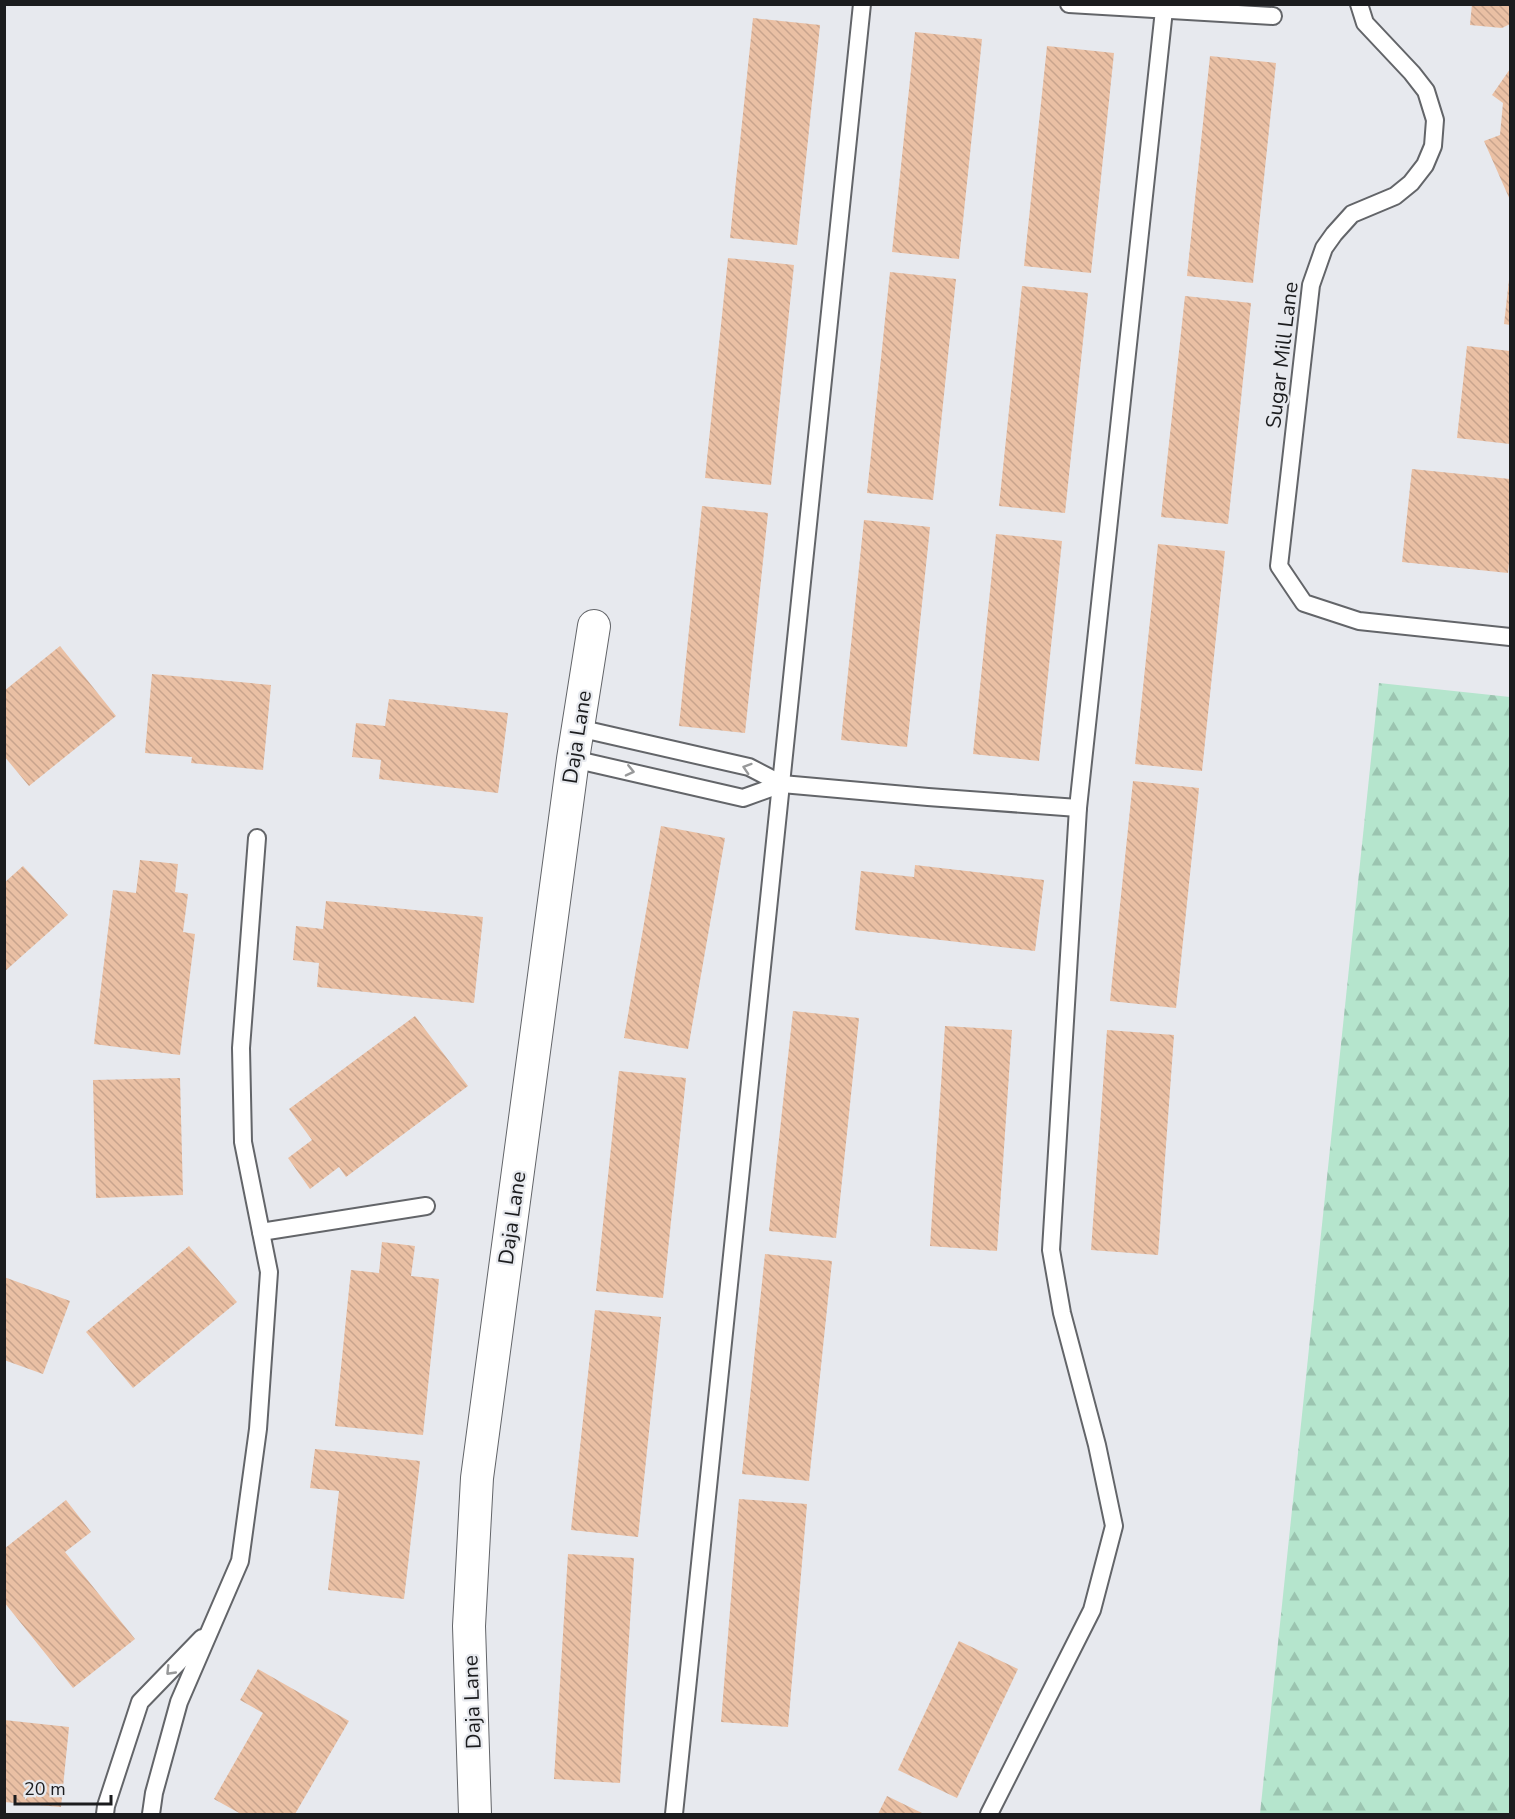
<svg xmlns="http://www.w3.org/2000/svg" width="1515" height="1819" viewBox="0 0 1515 1819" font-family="'Nunito Sans',sans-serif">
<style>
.forest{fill:url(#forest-firs)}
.building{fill:url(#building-back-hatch)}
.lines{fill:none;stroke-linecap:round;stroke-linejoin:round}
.service-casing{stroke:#636569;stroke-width:20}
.minor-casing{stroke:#636569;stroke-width:34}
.service{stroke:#fff;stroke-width:16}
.minor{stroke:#fff;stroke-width:32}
.oneway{stroke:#98999a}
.labels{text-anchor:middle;stroke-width:4.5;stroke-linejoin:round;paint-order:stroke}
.street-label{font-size:21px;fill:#1b1c1e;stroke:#e7e9ee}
</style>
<defs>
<pattern id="forest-firs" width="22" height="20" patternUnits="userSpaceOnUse" patternTransform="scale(1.5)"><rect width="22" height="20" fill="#b5e5cd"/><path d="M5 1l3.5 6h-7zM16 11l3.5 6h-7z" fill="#9bc4b0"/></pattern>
<pattern id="building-back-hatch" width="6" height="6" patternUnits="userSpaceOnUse" patternTransform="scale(1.5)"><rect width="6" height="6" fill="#eac0a4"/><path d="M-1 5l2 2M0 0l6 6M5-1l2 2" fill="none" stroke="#c8a48d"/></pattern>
</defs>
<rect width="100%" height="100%" fill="#e7e9ee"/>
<path class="forest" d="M 1379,683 L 1510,697 L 1510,1814 L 1260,1814 Z"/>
<g class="building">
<path d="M 1472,4 L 1510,4 L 1510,24 L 1502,28 L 1470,25 Z"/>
<path d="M 753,18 L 820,25 L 797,245 L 730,238 Z"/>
<path d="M 915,32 L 982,39 L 959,259 L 892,252 Z"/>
<path d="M 1047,46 L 1114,53 L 1091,273 L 1024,266 Z"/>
<path d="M 1210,56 L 1276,63 L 1253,283 L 1187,276 Z"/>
<path d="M 1510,69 L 1510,200 L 1484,141 L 1500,135 L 1503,103 L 1492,95 Z"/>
<path d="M 728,258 L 794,265 L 771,485 L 705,478 Z"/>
<path d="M 890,272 L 956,279 L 933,500 L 867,493 Z"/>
<path d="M 1509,280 L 1510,281 L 1510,325 L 1504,324 Z"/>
<path d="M 1022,286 L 1088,293 L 1065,513 L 999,506 Z"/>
<path d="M 1185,296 L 1251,303 L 1228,524 L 1161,517 Z"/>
<path d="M 1467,346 L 1510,351 L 1510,444 L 1457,438 Z"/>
<path d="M 1412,469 L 1510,479 L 1510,552 L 1508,573 L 1402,562 Z"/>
<path d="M 702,506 L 768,513 L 745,733 L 679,726 Z"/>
<path d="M 864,520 L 930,527 L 907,747 L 841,740 Z"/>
<path d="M 996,534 L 1062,541 L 1039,761 L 973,754 Z"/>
<path d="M 1158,544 L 1225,551 L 1202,771 L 1135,764 Z"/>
<path d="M 60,646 L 116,716 L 29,786 L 4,756 L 4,691 Z"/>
<path d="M 152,674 L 271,685 L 263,770 L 191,763 L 192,757 L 145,753 Z"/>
<path d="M 389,699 L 508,713 L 498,793 L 379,779 L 381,760 L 352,757 L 356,723 L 385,726 Z"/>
<path d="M 1133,781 L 1199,788 L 1176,1008 L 1110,1001 Z"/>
<path d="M 661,826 L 725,838 L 688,1049 L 624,1038 Z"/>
<path d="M 140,860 L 178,864 L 175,892 L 188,894 L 183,932 L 195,934 L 180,1055 L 94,1044 L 113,890 L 136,893 Z"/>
<path d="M 915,865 L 1044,880 L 1035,951 L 855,930 L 861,871 L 914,877 Z"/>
<path d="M 23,866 L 68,915 L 4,972 L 4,883 Z"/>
<path d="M 326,901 L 483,917 L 474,1003 L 317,987 L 319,963 L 293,960 L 296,926 L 323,929 Z"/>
<path d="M 793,1011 L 859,1018 L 836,1238 L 769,1231 Z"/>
<path d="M 415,1016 L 468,1086 L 346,1177 L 339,1167 L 310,1189 L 288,1158 L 312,1140 L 289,1109 Z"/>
<path d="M 945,1026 L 1012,1030 L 997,1251 L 930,1246 Z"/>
<path d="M 1107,1030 L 1174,1035 L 1158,1255 L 1091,1250 Z"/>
<path d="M 619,1071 L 686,1078 L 663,1298 L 596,1291 Z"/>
<path d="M 180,1078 L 183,1195 L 96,1198 L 93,1080 Z"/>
<path d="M 382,1242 L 415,1246 L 411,1276 L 439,1279 L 423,1435 L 335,1426 L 351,1270 L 379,1273 Z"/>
<path d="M 189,1246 L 237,1302 L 133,1388 L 86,1332 Z"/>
<path d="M 765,1254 L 832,1261 L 809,1481 L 742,1474 Z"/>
<path d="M 4,1277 L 70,1301 L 43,1374 L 4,1360 Z"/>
<path d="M 595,1310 L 661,1317 L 638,1537 L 571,1530 Z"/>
<path d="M 315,1449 L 420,1461 L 404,1599 L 328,1590 L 339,1491 L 310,1488 Z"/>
<path d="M 739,1499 L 807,1504 L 788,1727 L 721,1722 Z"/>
<path d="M 66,1500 L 91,1532 L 65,1552 L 135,1639 L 73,1688 L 4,1602 L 4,1549 Z"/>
<path d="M 568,1554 L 634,1558 L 620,1783 L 554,1779 Z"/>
<path d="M 959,1641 L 1018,1669 L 957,1798 L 898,1770 Z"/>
<path d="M 258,1669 L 349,1721 L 295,1814 L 241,1814 L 214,1799 L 263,1713 L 240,1700 Z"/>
<path d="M 4,1720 L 69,1727 L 61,1807 L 4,1802 Z"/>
<path d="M 887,1796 L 924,1814 L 878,1814 Z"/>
</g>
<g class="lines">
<defs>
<g id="service">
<path d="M 1069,4 L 1273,16"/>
<path d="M 1359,4 L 1365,23 L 1412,73 L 1426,91 L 1435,120 L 1433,146 L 1425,165 L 1411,183 L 1395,196 L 1352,214 L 1334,234 L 1324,248 L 1311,285 L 1279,566 L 1304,603 L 1359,621 L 1510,637"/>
<path d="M 578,728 L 749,767 L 782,784 L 928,797 L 1078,808"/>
<path d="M 573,759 L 743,798 L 782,784"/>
<path d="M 261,1232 L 426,1206"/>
<path d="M 105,1814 L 106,1806 L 140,1702 L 202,1638"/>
<path d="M 151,1814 L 154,1793 L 179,1702 L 240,1561 L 258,1429 L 269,1272 L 243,1142 L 241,1048 L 257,838"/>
<path d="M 674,1814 L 862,4"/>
<path d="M 989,1814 L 1092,1610 L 1114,1526 L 1097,1445 L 1062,1313 L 1051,1250 L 1078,808 L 1164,10"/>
</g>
<path id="minor" d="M 475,1814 L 469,1626 L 477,1478 L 573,759 L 594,626"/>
</defs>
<use href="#service" class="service-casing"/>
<use href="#minor" class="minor-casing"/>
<use href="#service" class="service"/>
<use href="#minor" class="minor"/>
</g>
<defs><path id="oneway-chevron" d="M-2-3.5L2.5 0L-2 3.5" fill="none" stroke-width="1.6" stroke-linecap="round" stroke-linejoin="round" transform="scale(1.5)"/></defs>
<g class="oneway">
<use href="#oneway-chevron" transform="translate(747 768) rotate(-162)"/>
<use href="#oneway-chevron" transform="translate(630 771) rotate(13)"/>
<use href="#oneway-chevron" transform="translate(170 1671) rotate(134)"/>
</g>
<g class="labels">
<g class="street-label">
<text transform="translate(1282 355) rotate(-83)" y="7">Sugar Mill Lane</text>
<text transform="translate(577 737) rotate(-81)" y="7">Daja Lane</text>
<text transform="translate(512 1218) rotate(-82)" y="7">Daja Lane</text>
<text transform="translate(472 1702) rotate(-92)" y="7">Daja Lane</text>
</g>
</g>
<rect width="1515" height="1819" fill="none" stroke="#1b1c1e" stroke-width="12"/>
<path d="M15 1795v9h96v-9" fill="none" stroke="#1b1c1e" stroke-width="3"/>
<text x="24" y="1795" font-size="18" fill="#1b1c1e" stroke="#e7e9ee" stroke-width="4.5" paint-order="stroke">20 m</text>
</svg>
